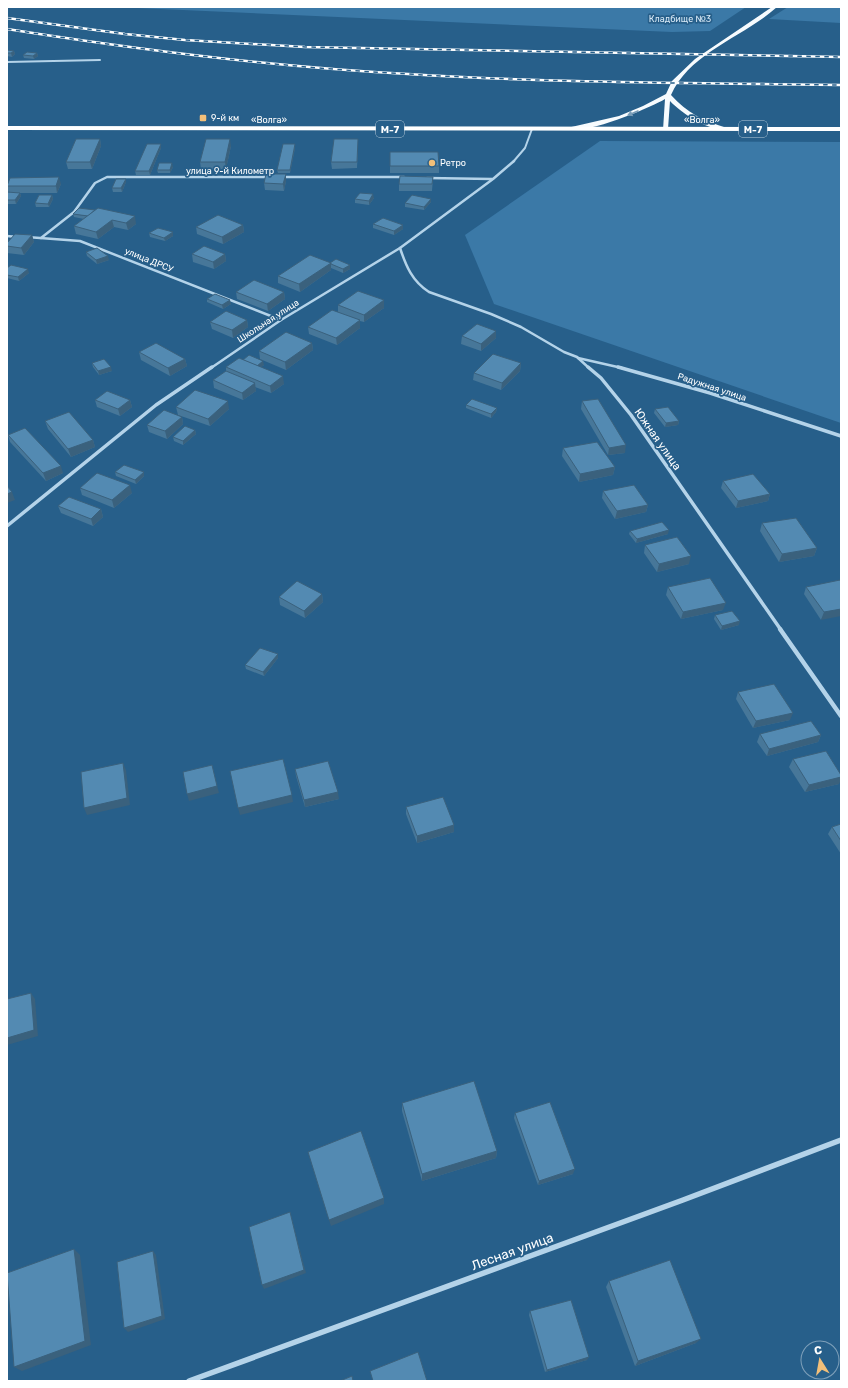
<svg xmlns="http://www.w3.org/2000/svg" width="848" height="1388" viewBox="0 0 848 1388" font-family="Rubik,sans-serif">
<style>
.green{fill:#3b79a7}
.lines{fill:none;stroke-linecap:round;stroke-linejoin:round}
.street-far4{stroke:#b4d3e9;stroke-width:2}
.street-far3{stroke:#b4d3e9;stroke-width:2.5}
.street-far2{stroke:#b4d3e9;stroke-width:3.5}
.street-far1{stroke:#b4d3e9;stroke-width:4.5}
.street{stroke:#b4d3e9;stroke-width:5.5}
.primary{fill:#f7fbfe;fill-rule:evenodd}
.highway{fill:#fff;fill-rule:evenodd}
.rail-casing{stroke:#fff;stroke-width:2.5}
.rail{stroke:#275f8a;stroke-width:1.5;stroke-dasharray:4.5;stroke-linecap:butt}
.wall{fill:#477799}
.shaded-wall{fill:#3a617d}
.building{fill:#538ab2;stroke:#3a617d}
.oneway{fill:#7a9db8}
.poi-dot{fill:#f2bf79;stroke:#275f8a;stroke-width:1.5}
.labels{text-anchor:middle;stroke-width:3.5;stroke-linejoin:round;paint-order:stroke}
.far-park-label{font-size:9px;fill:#d8eaf7;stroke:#275f8a}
.far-poi-label{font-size:9px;fill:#fff;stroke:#275f8a;text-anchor:start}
.far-street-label{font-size:9px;fill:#fff;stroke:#275f8a}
.shield{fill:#275f8a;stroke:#becfdc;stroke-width:1}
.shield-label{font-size:10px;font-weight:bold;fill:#fff}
.street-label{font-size:11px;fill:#fff;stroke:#275f8a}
.near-street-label{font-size:13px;fill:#fff;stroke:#275f8a}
</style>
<rect width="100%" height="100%" fill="#275f8a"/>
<g class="green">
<path d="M 115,7 L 746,7 L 710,31 L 672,32 Z"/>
<path d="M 788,7 L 841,7 L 841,23 L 769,19 Z"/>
<path d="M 600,141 L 841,142 L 841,423 L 494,304 L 465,235 Z"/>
</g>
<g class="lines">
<g class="street-far4">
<path d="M 7,62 L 100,60"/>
<path d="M 513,162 L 525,148 L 532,129"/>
</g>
<g class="street-far3">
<path d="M 281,177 L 404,177"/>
<path d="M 427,178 L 492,179"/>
<path d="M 7,236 L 17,237"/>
<path d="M 27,237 L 80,241 L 281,320"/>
<path d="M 41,238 L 74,212 L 95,183 L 107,177 L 270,177"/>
<path d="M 400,248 C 406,266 412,281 429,292 L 491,314 L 521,327 L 564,352 L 577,357 L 589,368"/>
<path d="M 578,358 L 622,368"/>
<path d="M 211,368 L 281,320 L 400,248 L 493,179 L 514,161"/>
</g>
<g class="street-far2">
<path d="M 588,367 L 601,378 L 631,415 L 781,630"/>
<path d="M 618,367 L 710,393 L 841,436"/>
<path d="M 7,526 L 156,405 L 212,367"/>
</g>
<path class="street-far1" d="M 780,629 L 841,716"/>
<path class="street" d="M 189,1381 L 683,1200 L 841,1140"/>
<path class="primary" d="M 772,7 L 777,7 C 744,37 690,52 671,95 C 687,113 704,121 727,128 L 727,130 C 709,131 682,114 670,101 L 668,129 L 663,130 L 665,99 C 650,108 581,137 567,128 L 619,116 L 643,106 L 666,94 L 672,81 L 695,59 Z"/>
<path class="highway" d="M 7,126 L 841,127 L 841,131 L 7,130 Z"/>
<defs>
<g id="rail">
<path d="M 7,18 L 125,34 L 185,40 L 305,47 L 841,57"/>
<path d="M 7,29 C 140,50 273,67 408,74 C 552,83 697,83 841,85"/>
</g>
</defs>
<use href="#rail" class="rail-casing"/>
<use href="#rail" class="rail"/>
</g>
<g class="wall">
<path d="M 7,50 L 14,51 L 15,54 L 12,57 L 7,56 Z"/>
<path d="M 37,53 L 38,56 L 34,59 L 24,58 L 23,55 Z"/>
<path d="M 100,139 L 101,146 L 92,169 L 68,169 L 66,162 Z"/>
<path d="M 358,139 L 358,146 L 357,168 L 332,169 L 331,162 Z"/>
<path d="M 161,144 L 161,148 L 150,175 L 136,175 L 135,171 Z"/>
<path d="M 231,146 L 226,169 L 201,169 L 200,162 Z"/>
<path d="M 295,148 L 290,173 L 278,173 L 277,170 Z"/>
<path d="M 390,152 L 439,166 L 439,173 L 390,173 Z"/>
<path d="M 173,167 L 170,173 L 158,173 L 157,170 Z"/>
<path d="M 286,174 L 286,181 L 284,191 L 265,190 L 264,183 Z"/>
<path d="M 433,177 L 432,191 L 399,191 L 399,184 Z"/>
<path d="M 126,182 L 122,192 L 113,192 L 112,188 Z"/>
<path d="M 61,184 L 57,193 L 20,193 L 21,196 L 16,204 L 7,204 L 7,192 L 8,192 L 7,188 L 7,185 Z"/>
<path d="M 52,195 L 53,199 L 49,207 L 36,207 L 35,203 Z"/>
<path d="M 374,198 L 369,205 L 355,203 L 355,199 Z"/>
<path d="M 431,199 L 431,202 L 424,210 L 405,207 L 405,203 Z"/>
<path d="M 73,214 L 136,224 L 128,230 L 114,227 L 98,239 L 76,234 L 74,226 L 84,219 L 74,217 Z"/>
<path d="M 373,224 L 403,225 L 403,229 L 394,235 L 373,228 Z"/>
<path d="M 243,225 L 244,232 L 223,244 L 197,234 L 196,227 Z"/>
<path d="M 173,232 L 173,236 L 165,241 L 150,237 L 149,233 Z"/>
<path d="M 32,235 L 34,242 L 24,255 L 7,253 L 7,243 Z"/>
<path d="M 86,252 L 109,260 L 97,264 L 87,256 Z"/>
<path d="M 192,254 L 225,254 L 226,261 L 214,269 L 193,262 Z"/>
<path d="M 330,263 L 350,269 L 343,273 L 331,268 L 331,270 L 300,292 L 278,283 L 278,276 Z"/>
<path d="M 7,268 L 29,273 L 19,281 L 7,278 Z"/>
<path d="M 236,292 L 284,292 L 285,299 L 268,311 L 237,299 Z"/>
<path d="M 207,299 L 231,304 L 223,309 L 207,302 Z"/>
<path d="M 384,300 L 384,308 L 364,322 L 360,321 L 360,328 L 337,345 L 309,334 L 308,327 L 338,312 L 338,305 Z"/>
<path d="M 247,320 L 248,327 L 233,338 L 212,329 L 210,322 Z"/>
<path d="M 462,336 L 496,338 L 481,351 L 461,344 Z"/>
<path d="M 312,343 L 313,350 L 286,370 L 260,359 L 259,351 Z"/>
<path d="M 139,352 L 185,359 L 187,366 L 170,376 L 141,360 Z"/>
<path d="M 243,360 L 264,365 L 261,367 L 284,384 L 271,393 L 255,387 L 256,391 L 243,400 L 214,388 L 213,380 L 226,371 L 226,367 Z"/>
<path d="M 92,363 L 112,371 L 99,375 L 93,367 Z"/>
<path d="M 521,363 L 520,371 L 501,390 L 473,380 L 474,373 Z"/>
<path d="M 95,400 L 130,400 L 132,407 L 120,416 L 97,407 Z"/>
<path d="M 582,401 L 625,453 L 608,455 L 581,409 Z"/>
<path d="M 466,405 L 497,408 L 496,412 L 491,418 L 466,408 Z"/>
<path d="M 176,407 L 229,409 L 210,426 L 178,415 Z"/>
<path d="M 655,409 L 679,421 L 678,425 L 665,427 L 654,413 Z"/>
<path d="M 182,417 L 183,424 L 167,439 L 149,432 L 147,425 Z"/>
<path d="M 45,421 L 93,440 L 95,447 L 71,457 L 48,429 Z"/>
<path d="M 195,430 L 196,434 L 183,445 L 174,441 L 173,437 Z"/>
<path d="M 8,435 L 63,473 L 46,481 L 10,442 Z"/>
<path d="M 563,448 L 615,467 L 613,475 L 579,482 L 562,456 Z"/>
<path d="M 115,472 L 144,476 L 136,484 L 116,476 Z"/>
<path d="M 723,481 L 770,494 L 768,501 L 736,508 L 721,488 Z"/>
<path d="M 80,488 L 132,493 L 114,508 L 82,495 Z"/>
<path d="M 603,491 L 648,505 L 646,512 L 615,519 L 602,498 Z"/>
<path d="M 58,506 L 101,509 L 103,517 L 93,526 L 61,513 Z"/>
<path d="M 762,523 L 817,548 L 814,556 L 779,562 L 760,531 Z"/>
<path d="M 630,531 L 668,534 L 636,543 L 629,534 Z"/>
<path d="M 645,545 L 689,564 L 657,572 L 644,553 Z"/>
<path d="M 841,582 L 821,620 L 804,594 L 806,587 Z"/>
<path d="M 668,587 L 723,610 L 681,619 L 666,595 Z"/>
<path d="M 322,594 L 323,602 L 305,618 L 280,605 L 279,597 Z"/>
<path d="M 715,615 L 739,625 L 721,630 L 714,619 Z"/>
<path d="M 278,658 L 264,676 L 246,669 L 245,665 Z"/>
<path d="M 738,692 L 790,720 L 753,728 L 736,699 Z"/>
<path d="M 760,734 L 821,735 L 818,742 L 767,756 L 757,742 Z"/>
<path d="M 793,759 L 839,784 L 805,792 L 789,767 Z"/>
<path d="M 295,769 L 339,799 L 305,807 L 296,776 Z"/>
<path d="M 406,807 L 454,825 L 454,832 L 417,843 L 406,814 Z"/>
<path d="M 841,824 L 841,854 L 828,834 L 832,827 Z"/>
<path d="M 402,1103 L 497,1151 L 496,1158 L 422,1181 L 402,1111 Z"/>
<path d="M 515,1113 L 573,1174 L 538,1185 L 514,1118 Z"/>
<path d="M 609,1281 L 696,1343 L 635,1366 L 606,1287 Z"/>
<path d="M 530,1311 L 587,1360 L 545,1372 L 529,1315 Z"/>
</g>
<g class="shaded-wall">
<path d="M 14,51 L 15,54 L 12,57 L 11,53 Z"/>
<path d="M 37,53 L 38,56 L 34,59 L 33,56 Z"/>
<path d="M 100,139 L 101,146 L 92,169 L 90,162 Z"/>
<path d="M 230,139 L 231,146 L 226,169 L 225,162 Z"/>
<path d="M 161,144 L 161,148 L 150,175 L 149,171 Z"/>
<path d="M 295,144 L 295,148 L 290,173 L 290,170 Z"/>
<path d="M 172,163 L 173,167 L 170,173 L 170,170 Z"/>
<path d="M 286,174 L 286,181 L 284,191 L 283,184 Z"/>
<path d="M 59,177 L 61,184 L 57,193 L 56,186 Z"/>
<path d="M 126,179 L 126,182 L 122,192 L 121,188 Z"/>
<path d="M 20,193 L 21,196 L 16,204 L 15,200 Z"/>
<path d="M 373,194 L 374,198 L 369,205 L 369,201 Z"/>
<path d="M 52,195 L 53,199 L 49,207 L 48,204 Z"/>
<path d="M 431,199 L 431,202 L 424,210 L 424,207 Z"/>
<path d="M 135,216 L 136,224 L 128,230 L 126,223 Z"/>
<path d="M 112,220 L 114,227 L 98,239 L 96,232 Z"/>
<path d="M 243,225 L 244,232 L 223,244 L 222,237 Z"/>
<path d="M 403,225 L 403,229 L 394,235 L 394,231 Z"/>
<path d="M 173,232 L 173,236 L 165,241 L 164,238 Z"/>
<path d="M 32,235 L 34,242 L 24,255 L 21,248 Z"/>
<path d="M 225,254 L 226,261 L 214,269 L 213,262 Z"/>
<path d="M 108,256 L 109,260 L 97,264 L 96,260 Z"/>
<path d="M 331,263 L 331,270 L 300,292 L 299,284 Z"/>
<path d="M 350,265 L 350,269 L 343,273 L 343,269 Z"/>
<path d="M 28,269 L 29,273 L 19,281 L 18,277 Z"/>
<path d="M 284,292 L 285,299 L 268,311 L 267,304 Z"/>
<path d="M 230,300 L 231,304 L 223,309 L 222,305 Z"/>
<path d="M 384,300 L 384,308 L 364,322 L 364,315 Z"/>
<path d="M 247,320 L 248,327 L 233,338 L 232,330 Z"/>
<path d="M 360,320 L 360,328 L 337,345 L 336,338 Z"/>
<path d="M 496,331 L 496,338 L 481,351 L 481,344 Z"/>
<path d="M 312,343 L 313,350 L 286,370 L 285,362 Z"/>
<path d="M 185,359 L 187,366 L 170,376 L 168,368 Z"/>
<path d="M 263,361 L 264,365 L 257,370 L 257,366 Z"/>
<path d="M 521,363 L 520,371 L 501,390 L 502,383 Z"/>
<path d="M 111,367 L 112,371 L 99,375 L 98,371 Z"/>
<path d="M 283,376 L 284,384 L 271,393 L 270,386 Z"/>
<path d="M 255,383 L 256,391 L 243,400 L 242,393 Z"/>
<path d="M 130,400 L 132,407 L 120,416 L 118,409 Z"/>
<path d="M 228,401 L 229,409 L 210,426 L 208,419 Z"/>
<path d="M 497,408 L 496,412 L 491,418 L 491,414 Z"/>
<path d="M 182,417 L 183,424 L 167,439 L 165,431 Z"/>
<path d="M 679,421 L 678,425 L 665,427 L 666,423 Z"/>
<path d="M 195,430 L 196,434 L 183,445 L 183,441 Z"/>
<path d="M 93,440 L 95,447 L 71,457 L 68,449 Z"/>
<path d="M 626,445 L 625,453 L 608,455 L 609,448 Z"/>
<path d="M 61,466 L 63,473 L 46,481 L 43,473 Z"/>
<path d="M 615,467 L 613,475 L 579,482 L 580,474 Z"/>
<path d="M 144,472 L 144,476 L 136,484 L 135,480 Z"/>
<path d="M 130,485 L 132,493 L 114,508 L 112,500 Z"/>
<path d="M 12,492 L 15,500 L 7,503 L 7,494 Z"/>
<path d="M 770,494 L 768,501 L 736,508 L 738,501 Z"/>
<path d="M 648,505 L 646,512 L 615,519 L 617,511 Z"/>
<path d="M 101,509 L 103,517 L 93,526 L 91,519 Z"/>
<path d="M 669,530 L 668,534 L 636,543 L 637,539 Z"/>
<path d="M 817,548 L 814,556 L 779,562 L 782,554 Z"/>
<path d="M 691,556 L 689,564 L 657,572 L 659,564 Z"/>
<path d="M 322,594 L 323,602 L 305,618 L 304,611 Z"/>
<path d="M 726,603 L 723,610 L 681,619 L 683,612 Z"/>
<path d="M 841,609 L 841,616 L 821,620 L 824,612 Z"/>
<path d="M 740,621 L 739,625 L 721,630 L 722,626 Z"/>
<path d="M 278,654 L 278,658 L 264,676 L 263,672 Z"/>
<path d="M 793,713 L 790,720 L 753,728 L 756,721 Z"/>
<path d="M 821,735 L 818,742 L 767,756 L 769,749 Z"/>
<path d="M 123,763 L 126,770 L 130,805 L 87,815 L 84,808 Z"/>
<path d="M 212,765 L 219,793 L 189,801 L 187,794 Z"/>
<path d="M 841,777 L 841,780 L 839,784 L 805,792 L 809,785 Z"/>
<path d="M 338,792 L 339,799 L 305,807 L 304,800 Z"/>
<path d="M 292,795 L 293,802 L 240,815 L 238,808 Z"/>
<path d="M 454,825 L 454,832 L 417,843 L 417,836 Z"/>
<path d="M 31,993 L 35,999 L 38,1036 L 7,1045 L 7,1038 Z"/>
<path d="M 497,1151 L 496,1158 L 422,1181 L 422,1174 Z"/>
<path d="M 575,1169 L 573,1174 L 538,1185 L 539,1181 Z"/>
<path d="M 384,1198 L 384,1204 L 331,1226 L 329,1220 Z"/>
<path d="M 290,1212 L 306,1273 L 264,1289 L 262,1285 Z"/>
<path d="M 74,1249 L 80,1255 L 91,1345 L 22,1371 L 14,1367 Z"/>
<path d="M 153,1251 L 156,1255 L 165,1319 L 128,1332 L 124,1328 Z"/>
<path d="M 701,1339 L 696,1343 L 635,1366 L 638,1361 Z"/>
<path d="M 589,1357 L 587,1360 L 545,1372 L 547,1370 Z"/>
</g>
<g class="building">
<path d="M 7,50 L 14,51 L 11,53 L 7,53 Z"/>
<path d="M 27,52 L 37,53 L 33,56 L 23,55 Z"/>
<path d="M 76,139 L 100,139 L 90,162 L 66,162 Z"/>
<path d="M 206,139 L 230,139 L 225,162 L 200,162 Z"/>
<path d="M 334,139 L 358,139 L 357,162 L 331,162 Z"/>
<path d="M 147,144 L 161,144 L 149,171 L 135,171 Z"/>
<path d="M 283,144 L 295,144 L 290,170 L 277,170 Z"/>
<path d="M 390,152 L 438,152 L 439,166 L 390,166 Z"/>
<path d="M 159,163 L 172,163 L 170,170 L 157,170 Z"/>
<path d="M 266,174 L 286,174 L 283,184 L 264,183 Z"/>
<path d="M 400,176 L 433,177 L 432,184 L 399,184 Z"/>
<path d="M 59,177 L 56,186 L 7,186 L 10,178 Z"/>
<path d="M 116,179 L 126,179 L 121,188 L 112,188 Z"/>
<path d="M 7,192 L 20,193 L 15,200 L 7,200 Z"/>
<path d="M 360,193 L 373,194 L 369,201 L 355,199 Z"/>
<path d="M 39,195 L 52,195 L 48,204 L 35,203 Z"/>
<path d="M 412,195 L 431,199 L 424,207 L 405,203 Z"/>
<path d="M 79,208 L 95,210 L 88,216 L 73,214 Z"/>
<path d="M 98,208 L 135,216 L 126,223 L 112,220 L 96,232 L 74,226 Z"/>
<path d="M 218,215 L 243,225 L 222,237 L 196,227 Z"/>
<path d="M 383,218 L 403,225 L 394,231 L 373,224 Z"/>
<path d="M 158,228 L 173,232 L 164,238 L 149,233 Z"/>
<path d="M 15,234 L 32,235 L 21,248 L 7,246 L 7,243 Z"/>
<path d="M 204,246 L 225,254 L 213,262 L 192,254 Z"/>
<path d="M 97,248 L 108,256 L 96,260 L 86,252 Z"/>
<path d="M 310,255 L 331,263 L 299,284 L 278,276 Z"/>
<path d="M 336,259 L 350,265 L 343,269 L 331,264 L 331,263 L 330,263 Z"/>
<path d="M 11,265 L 28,269 L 18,277 L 7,275 L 7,268 Z"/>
<path d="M 254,280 L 284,292 L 267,304 L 236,292 Z"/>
<path d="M 358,291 L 384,300 L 364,315 L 338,305 Z"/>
<path d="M 215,294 L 230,300 L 222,305 L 207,299 Z"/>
<path d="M 332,310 L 360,320 L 336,338 L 308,327 Z"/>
<path d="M 226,311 L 247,320 L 232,330 L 210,322 Z"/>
<path d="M 477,324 L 496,331 L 481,344 L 462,336 Z"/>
<path d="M 286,332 L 312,343 L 285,362 L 259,351 Z"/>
<path d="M 156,343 L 185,359 L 168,368 L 139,352 Z"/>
<path d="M 493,354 L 521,363 L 502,383 L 474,373 Z"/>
<path d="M 249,355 L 263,361 L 257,366 L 243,360 Z"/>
<path d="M 239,358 L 283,376 L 270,386 L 226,367 Z"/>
<path d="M 104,359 L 111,367 L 98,371 L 92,363 Z"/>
<path d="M 226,371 L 255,383 L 242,393 L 213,380 Z"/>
<path d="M 195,390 L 228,401 L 208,419 L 176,407 Z"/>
<path d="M 107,391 L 130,400 L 118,409 L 95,400 Z"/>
<path d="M 472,399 L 497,408 L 491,414 L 466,405 Z"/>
<path d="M 598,399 L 626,445 L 609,448 L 582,401 Z"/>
<path d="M 668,407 L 679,421 L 666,423 L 655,409 Z"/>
<path d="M 164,410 L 182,417 L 165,431 L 147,425 Z"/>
<path d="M 69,412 L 93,440 L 68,449 L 45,421 Z"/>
<path d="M 185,426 L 195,430 L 183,441 L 173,437 Z"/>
<path d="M 25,428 L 61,466 L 43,473 L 8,435 Z"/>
<path d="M 597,442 L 615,467 L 580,474 L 563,448 Z"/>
<path d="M 124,465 L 144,472 L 135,480 L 115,472 Z"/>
<path d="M 97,473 L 130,485 L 112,500 L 80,488 Z"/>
<path d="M 753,474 L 770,494 L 738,501 L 723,481 Z"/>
<path d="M 634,485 L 648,505 L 617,511 L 603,491 Z"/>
<path d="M 7,486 L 12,492 L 7,494 Z"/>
<path d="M 69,497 L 101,509 L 91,519 L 58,506 Z"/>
<path d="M 796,518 L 817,548 L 782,554 L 762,523 Z"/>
<path d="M 662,522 L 669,530 L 637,539 L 630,531 Z"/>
<path d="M 677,537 L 691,556 L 659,564 L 645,545 Z"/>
<path d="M 710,578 L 726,603 L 683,612 L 668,587 Z"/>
<path d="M 840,580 L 841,582 L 841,609 L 824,612 L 806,587 Z"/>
<path d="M 297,581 L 322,594 L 304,611 L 279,597 Z"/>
<path d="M 732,611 L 740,621 L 722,626 L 715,615 Z"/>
<path d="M 260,648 L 278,654 L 263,672 L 245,665 Z"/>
<path d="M 774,684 L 793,713 L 756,721 L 738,692 Z"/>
<path d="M 811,721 L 821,735 L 769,749 L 760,734 Z"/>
<path d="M 826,751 L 841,775 L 841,777 L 809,785 L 793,759 Z"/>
<path d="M 283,759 L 292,795 L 238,808 L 230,771 Z"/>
<path d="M 328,761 L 338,792 L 304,800 L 295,769 Z"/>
<path d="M 123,763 L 127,798 L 84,808 L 81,772 Z"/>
<path d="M 212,765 L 217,786 L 187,794 L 183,772 Z"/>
<path d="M 443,797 L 454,825 L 417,836 L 406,807 Z"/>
<path d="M 841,824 L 841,841 L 832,827 Z"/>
<path d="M 31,993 L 34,1030 L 7,1038 L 7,999 Z"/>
<path d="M 474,1081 L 497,1151 L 422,1174 L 402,1103 Z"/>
<path d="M 550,1102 L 575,1169 L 539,1181 L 515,1113 Z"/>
<path d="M 361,1131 L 384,1198 L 329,1220 L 308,1152 Z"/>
<path d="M 290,1212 L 304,1270 L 262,1285 L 249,1227 Z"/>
<path d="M 74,1249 L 85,1341 L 14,1367 L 7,1273 Z"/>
<path d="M 153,1251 L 162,1316 L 124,1328 L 117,1262 Z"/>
<path d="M 670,1260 L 701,1339 L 638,1361 L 609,1281 Z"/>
<path d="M 571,1300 L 589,1357 L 547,1370 L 530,1311 Z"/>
<path d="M 418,1352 L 427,1381 L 373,1381 L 370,1371 Z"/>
<path d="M 352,1376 L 353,1381 L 340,1381 Z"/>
</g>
<defs><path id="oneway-solid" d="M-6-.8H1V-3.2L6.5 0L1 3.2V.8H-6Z"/></defs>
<use class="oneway" href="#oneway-solid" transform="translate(633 113) rotate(157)"/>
<g class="poi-dot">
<rect x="199" y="114" width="8" height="8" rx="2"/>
<circle cx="432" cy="163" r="4"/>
</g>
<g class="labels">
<g class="far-park-label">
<text x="680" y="22">Кладбище №3</text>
</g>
<g class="far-poi-label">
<text x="211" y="121">9-й км</text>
<text x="440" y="166">Ретро</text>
</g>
<g class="far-street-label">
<text x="269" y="123">«Волга»</text>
<text x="702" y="123">«Волга»</text>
<text x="230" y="174">улица 9-й Километр</text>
<text transform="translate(149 260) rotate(22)" y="3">улица ДРСУ</text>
<text transform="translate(268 321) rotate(-33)" y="3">Школьная улица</text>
<text transform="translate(712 387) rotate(18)" y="3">Радужная улица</text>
</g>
<g class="shield">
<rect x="376" y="121" width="28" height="16" rx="3"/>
<rect x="739" y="121" width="28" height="16" rx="3"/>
</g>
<g class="shield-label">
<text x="390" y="133">М-7</text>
<text x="753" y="133">М-7</text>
</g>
<g class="street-label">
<text transform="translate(658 439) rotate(55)" y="4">Южная улица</text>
</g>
<g class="near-street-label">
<text transform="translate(512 1251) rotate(-20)" y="5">Лесная улица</text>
</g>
</g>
<rect width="848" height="1388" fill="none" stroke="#ffffff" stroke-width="16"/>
<g transform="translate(820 1360) rotate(349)"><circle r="19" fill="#275f8a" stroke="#7d9fb9"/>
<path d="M0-3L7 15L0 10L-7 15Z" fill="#f2bf79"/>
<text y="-6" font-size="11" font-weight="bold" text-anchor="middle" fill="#ffffff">С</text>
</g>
</svg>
